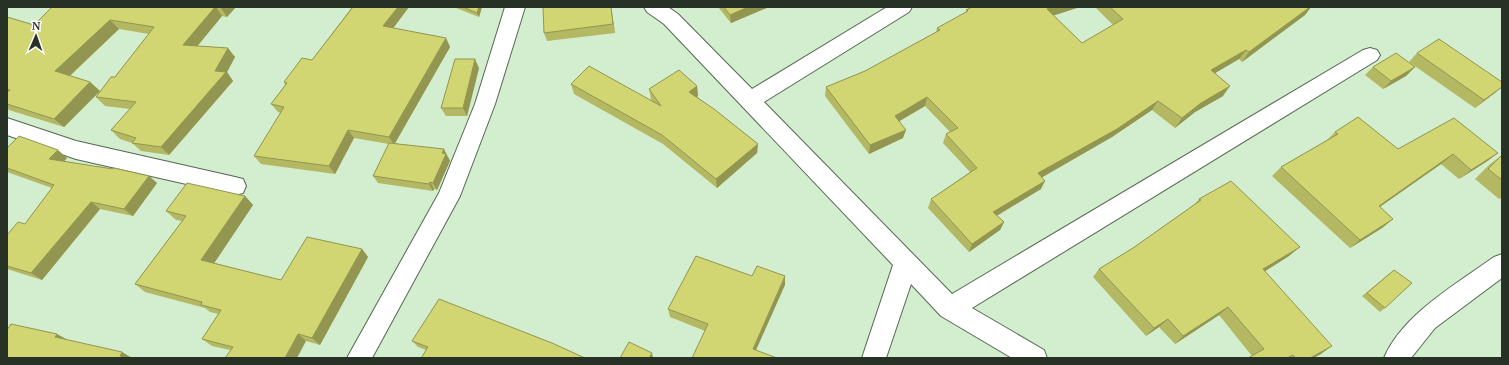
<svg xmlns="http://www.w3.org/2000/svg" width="1509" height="365" viewBox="0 0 1509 365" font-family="'PT Serif',serif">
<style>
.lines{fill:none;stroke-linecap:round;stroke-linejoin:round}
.street-casing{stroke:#53694f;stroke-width:2}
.street{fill:#fff;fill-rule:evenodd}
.wall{fill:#b4b862}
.shaded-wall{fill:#929650}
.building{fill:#d1d672;stroke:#929650}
</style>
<rect width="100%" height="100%" fill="#d3edcf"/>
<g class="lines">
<defs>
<g id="street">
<path d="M 505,7 L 525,7 L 495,104 L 460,196 L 372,358 L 347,358 L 439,193 L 475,104 Z"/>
<path d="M 644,7 L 668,7 L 678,14 L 752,89 L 887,7 L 912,7 L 909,12 L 764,102 L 952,294 L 1363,50 L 1370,48 L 1377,50 L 1380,55 L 1377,60 L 972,308 L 1044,350 L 1047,358 L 1012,358 L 941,316 L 911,284 L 886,358 L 862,358 L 893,265 L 664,24 L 647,12 Z"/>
<path d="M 7,118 L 76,141 L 235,177 L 243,179 L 246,186 L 243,193 L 235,195 L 76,159 L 7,135 Z"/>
<path d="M 1502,254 L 1502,278 L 1435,328 L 1411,358 L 1384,358 C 1402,315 1456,284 1494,257 Z"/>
</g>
</defs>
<use href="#street" class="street-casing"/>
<use href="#street" class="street"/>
</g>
<g class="wall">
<path d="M 52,7 L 236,7 L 227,17 L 222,16 L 197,46 L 235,57 L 227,72 L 233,81 L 169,155 L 141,151 L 132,143 L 120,139 L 111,130 L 130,109 L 105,106 L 96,97 L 115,77 L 149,34 L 119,29 L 70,76 L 90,82 L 100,91 L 64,127 L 9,110 L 7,108 L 7,17 L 34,25 Z"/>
<path d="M 351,7 L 409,7 L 393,28 L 446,38 L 450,47 L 395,143 L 448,157 L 450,161 L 437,190 L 434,189 L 433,191 L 378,183 L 373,176 L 389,144 L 354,138 L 335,174 L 261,164 L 254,156 L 281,113 L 278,112 L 271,104 L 285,85 L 284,82 L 312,60 L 352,7 Z"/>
<path d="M 456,7 L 482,7 L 479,17 L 456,8 Z"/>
<path d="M 611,7 L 615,33 L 547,41 L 544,33 Z"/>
<path d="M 718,7 L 769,7 L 731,23 Z"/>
<path d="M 1080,7 L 1053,15 L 1082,43 L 1113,25 L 1095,7 L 1311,7 L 1305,15 L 1242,62 L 1239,59 L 1215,73 L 1223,96 L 1195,112 L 1175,128 L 1152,110 L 1112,137 L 1042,177 L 1041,189 L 997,216 L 1004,222 L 1000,230 L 969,252 L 928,208 L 931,199 L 970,172 L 943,143 L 946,134 L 950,132 L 925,106 L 899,121 L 903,138 L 869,154 L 825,96 L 826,87 L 865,71 L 936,32 L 937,28 L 966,13 L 966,10 Z"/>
<path d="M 1417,53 L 1496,92 L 1475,108 L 1409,62 Z"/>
<path d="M 1373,67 L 1415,67 L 1406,76 L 1383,89 L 1365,75 Z"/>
<path d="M 479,68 L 467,116 L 446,116 L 441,108 Z"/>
<path d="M 571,84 L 652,101 L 651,99 L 649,89 L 697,86 L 698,96 L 697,97 L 758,144 L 757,153 L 717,188 L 663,144 L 574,94 Z"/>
<path d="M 1335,132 L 1398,149 L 1498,153 L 1486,162 L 1459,179 L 1441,164 L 1380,207 L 1393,219 L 1382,228 L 1350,248 L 1272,176 L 1281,167 L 1326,141 Z"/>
<path d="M 7,148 L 67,158 L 64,161 L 149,176 L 157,183 L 133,216 L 100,209 L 42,280 L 7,269 L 7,235 L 25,224 L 52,188 L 7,172 Z"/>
<path d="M 1502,155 L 1502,198 L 1499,199 L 1475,179 L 1489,165 Z"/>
<path d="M 245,196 L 253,205 L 214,263 L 281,280 L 362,249 L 368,257 L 320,345 L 306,341 L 230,350 L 212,346 L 202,339 L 219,314 L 210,312 L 205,308 L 145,292 L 135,284 L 182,221 L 176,220 L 166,211 Z"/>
<path d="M 1199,199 L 1289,256 L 1265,271 L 1321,354 L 1313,358 L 1248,358 L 1252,356 L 1219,315 L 1175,344 L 1159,327 L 1146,336 L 1093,277 L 1099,269 L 1133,248 L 1195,204 Z"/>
<path d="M 1394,270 L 1385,308 L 1380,312 L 1362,296 Z"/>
<path d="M 785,285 L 705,331 L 670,317 L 668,309 Z"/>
<path d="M 412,341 L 585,358 L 426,350 L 418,347 Z"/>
</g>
<g class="shaded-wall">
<path d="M 215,7 L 216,7 L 222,16 L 191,54 L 183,45 Z"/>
<path d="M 221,7 L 236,7 L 227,17 L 221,8 Z"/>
<path d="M 398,7 L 409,7 L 388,35 L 383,26 Z"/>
<path d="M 479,7 L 482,7 L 479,17 L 477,13 Z"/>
<path d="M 611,7 L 615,33 L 613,24 Z"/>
<path d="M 748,7 L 769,7 L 731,23 L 730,15 Z"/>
<path d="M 1053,7 L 1080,7 L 1043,19 L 1047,9 Z"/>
<path d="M 1310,7 L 1311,7 L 1305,15 L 1242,62 L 1249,52 Z"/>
<path d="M 110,20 L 119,29 L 65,80 L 55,71 Z"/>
<path d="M 446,38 L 450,47 L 394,145 L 389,137 Z"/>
<path d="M 228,48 L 235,57 L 227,72 L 233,81 L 169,155 L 161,147 L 215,71 Z"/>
<path d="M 1246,50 L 1239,59 L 1205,79 L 1211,70 Z"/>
<path d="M 475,59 L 479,68 L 467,116 L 463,108 Z"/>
<path d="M 1415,67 L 1406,76 L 1383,89 L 1391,81 Z"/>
<path d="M 90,82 L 100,91 L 64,127 L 54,119 Z"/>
<path d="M 697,86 L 698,96 L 690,102 L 689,92 Z"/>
<path d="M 1230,86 L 1223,96 L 1195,112 L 1175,128 L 1182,118 L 1201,103 Z"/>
<path d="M 1502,87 L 1496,92 L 1475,108 L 1484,100 Z"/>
<path d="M 927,97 L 925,106 L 893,125 L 895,116 Z"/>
<path d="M 1158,101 L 1152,110 L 1112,137 L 1034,182 L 1038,173 Z"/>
<path d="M 348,130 L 354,138 L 335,174 L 329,166 Z"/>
<path d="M 906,130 L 903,138 L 869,154 L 870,145 Z"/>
<path d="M 758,144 L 757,153 L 717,188 L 716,179 Z"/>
<path d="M 444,149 L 450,161 L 437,190 L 433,183 L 442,153 Z"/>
<path d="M 58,150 L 67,158 L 59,167 L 49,159 Z"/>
<path d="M 1498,153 L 1486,162 L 1459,179 L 1471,170 Z"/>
<path d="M 1453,154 L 1441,164 L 1368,215 L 1379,206 Z"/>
<path d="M 149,176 L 157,183 L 133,216 L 124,209 Z"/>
<path d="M 1045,181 L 1041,189 L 989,220 L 993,212 Z"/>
<path d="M 430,182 L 434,189 L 433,191 L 429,184 Z"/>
<path d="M 245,196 L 253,205 L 211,268 L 201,260 Z"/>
<path d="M 91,202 L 100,209 L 42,280 L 31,273 Z"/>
<path d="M 1393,219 L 1382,228 L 1350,248 L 1360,240 Z"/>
<path d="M 1004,222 L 1000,230 L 969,252 L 972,244 Z"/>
<path d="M 1300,247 L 1289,256 L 1254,278 L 1263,269 Z"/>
<path d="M 362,249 L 368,257 L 320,345 L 312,338 Z"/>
<path d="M 785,276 L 785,285 L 753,357 L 753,349 Z"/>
<path d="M 1228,307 L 1219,315 L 1175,344 L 1183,336 Z"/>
<path d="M 1168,319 L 1159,327 L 1146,336 L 1154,328 Z"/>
<path d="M 57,334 L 68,340 L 55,337 Z"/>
<path d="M 298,334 L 306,341 L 297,358 L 285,358 Z"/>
<path d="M 1332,346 L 1321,354 L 1313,358 L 1310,358 Z"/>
<path d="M 122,352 L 132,358 L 123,358 L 120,356 Z"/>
<path d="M 652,353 L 653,358 L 649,358 Z"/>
</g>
<g class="building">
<path d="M 52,7 L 215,7 L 183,45 L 228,48 L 215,71 L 226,72 L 161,147 L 132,143 L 136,138 L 111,130 L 136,102 L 96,97 L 111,77 L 115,77 L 154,27 L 110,20 L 55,71 L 90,82 L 54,119 L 7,104 L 7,93 L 10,90 L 7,89 L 7,17 L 34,25 Z"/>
<path d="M 353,7 L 398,7 L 383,26 L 446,38 L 389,137 L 348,130 L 329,166 L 254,156 L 284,107 L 271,104 L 287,83 L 284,82 L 302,58 L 312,60 Z"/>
<path d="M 463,7 L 479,7 L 477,13 Z"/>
<path d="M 543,7 L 611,7 L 613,24 L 544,33 Z"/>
<path d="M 724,7 L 748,7 L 730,15 Z"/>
<path d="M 972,7 L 1053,7 L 1047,9 L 1082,43 L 1123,19 L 1110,7 L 1310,7 L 1249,52 L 1246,50 L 1211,70 L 1230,86 L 1201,103 L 1182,118 L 1158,101 L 1117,129 L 1038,173 L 1045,181 L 993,212 L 1004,222 L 972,244 L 931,199 L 977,168 L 946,134 L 958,128 L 927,97 L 895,116 L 906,130 L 870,145 L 826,87 L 865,71 L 940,30 L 937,28 L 968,11 L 966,10 Z"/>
<path d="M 1439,39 L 1502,82 L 1502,87 L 1484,100 L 1417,53 Z"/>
<path d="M 1396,53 L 1415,67 L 1391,81 L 1373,67 Z"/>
<path d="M 455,59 L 475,59 L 463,108 L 441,108 Z"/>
<path d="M 589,66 L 661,106 L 649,89 L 679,70 L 697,86 L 689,92 L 714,109 L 758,144 L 716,179 L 662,135 L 571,84 Z"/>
<path d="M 1358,117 L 1398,149 L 1454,118 L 1498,153 L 1471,170 L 1453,154 L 1379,206 L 1393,219 L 1360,240 L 1281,167 L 1338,134 L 1335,132 Z"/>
<path d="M 19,136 L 58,150 L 49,159 L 113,169 L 114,168 L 149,176 L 124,209 L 91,202 L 31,273 L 7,266 L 7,235 L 18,222 L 25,224 L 54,185 L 7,168 L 7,148 Z"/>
<path d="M 389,143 L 444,149 L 442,153 L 446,154 L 433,183 L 430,182 L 429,184 L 373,176 Z"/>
<path d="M 1502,155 L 1502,180 L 1488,169 Z"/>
<path d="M 1231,181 L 1300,247 L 1263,269 L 1332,346 L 1310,358 L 1296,358 L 1293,355 L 1287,358 L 1248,358 L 1264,349 L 1228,307 L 1183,336 L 1168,319 L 1154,328 L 1099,269 L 1133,248 L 1201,200 L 1199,199 Z"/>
<path d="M 187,183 L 245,196 L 201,260 L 281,280 L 307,237 L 362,249 L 312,338 L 298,334 L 285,358 L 225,358 L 233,347 L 202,339 L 221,310 L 201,305 L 202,302 L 135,284 L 186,216 L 166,211 Z"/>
<path d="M 696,256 L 752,276 L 757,266 L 785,276 L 753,349 L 777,358 L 692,358 L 708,324 L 668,309 Z"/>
<path d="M 1394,270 L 1412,283 L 1385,308 L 1367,293 Z"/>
<path d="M 439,299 L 552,343 L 585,358 L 421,358 L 428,347 L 412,341 Z"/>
<path d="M 11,324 L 57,334 L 55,337 L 122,352 L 120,356 L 129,358 L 7,358 L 7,330 Z"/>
<path d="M 629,342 L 652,353 L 649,358 L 620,358 Z"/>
</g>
<rect width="1509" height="365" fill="none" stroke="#273126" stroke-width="16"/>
<g transform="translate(36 36) rotate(2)" stroke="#ffffff" stroke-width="3" paint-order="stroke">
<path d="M0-3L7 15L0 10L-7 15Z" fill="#273126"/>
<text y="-6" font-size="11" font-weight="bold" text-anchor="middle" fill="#273126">N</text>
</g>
</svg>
